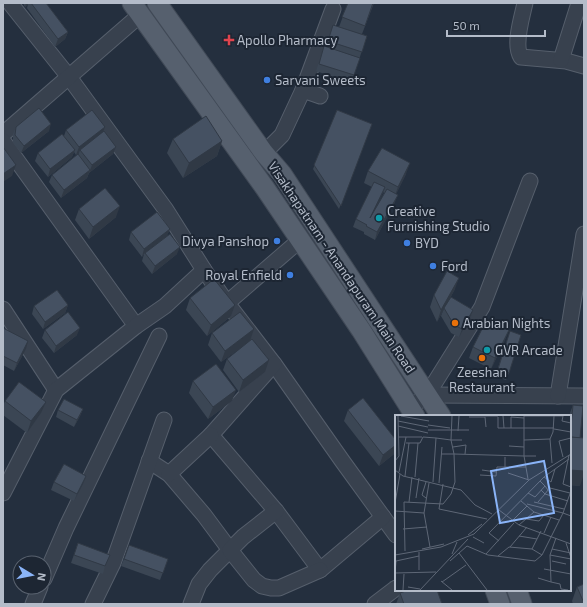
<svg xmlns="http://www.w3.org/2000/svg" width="587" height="607" viewBox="0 0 587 607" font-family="'Exo 2',sans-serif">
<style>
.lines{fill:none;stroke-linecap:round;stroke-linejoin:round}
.minor-casing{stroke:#565f6c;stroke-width:17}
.major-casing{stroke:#414a57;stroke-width:21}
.minor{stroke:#38414e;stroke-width:15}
.major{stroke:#56606e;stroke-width:19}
.wall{fill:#3b4654;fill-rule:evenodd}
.shaded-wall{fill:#303945}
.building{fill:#455162;stroke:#303945}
.health-dot{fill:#e0444e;stroke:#1d2633;stroke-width:1.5}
.shop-dot{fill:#3f7fe0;stroke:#1d2633;stroke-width:1.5}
.culture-dot{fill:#0f9aa8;stroke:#1d2633;stroke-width:1.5}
.food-dot{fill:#e8710a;stroke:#1d2633;stroke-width:1.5}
.labels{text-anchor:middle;stroke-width:4;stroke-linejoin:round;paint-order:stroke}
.poi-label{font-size:13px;fill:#b4bcc9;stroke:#1d2633;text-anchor:start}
.street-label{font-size:13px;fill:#b4bcc9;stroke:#1d2633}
.inset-road{fill:none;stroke:#5e6776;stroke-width:1}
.view{fill:#8ab4f8;fill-opacity:0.15;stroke:#8ab4f8;stroke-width:2}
.inset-edge{fill:none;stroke:#b4bcc9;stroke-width:2}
</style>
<rect width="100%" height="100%" fill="#242f3e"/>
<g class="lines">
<defs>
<g id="minor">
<path d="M 10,3 L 69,77 L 166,210 L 204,270 L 227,303 L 274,364 L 343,462 L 396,535"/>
<path d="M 525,3 C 522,17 513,45 521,57 L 566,61 L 584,66"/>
<path d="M 561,60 L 579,3"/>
<path d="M 303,90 L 333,9"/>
<path d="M 3,134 L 140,15"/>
<path d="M 3,141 L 136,326"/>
<path d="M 264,153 L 282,135 L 303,90 L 320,96"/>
<path d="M 227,303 L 300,240"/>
<path d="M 3,309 L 56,390"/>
<path d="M 274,364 L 211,435 L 276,511 L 320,570 L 383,517"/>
<path d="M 427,395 L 584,396"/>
<path d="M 558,396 L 584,234"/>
<path d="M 411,407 L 427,395 L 482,307 L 530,181"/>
<path d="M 149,461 L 169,474 L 204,515 L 230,550 L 210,570 L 199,584 L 191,604"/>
<path d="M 169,474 L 211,435"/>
<path d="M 3,493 L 56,390 L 136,326 L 165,306 L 204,270"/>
<path d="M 276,511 L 243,537 L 230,550 L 254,580 L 262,586 L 271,588 L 279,588 L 320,570"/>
<path d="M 44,579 L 66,528 L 159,336"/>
<path d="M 33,604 L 40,587"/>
<path d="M 93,604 L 113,563 L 164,420"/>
<path d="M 375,604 L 396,588"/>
</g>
<g id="major">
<path d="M 132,3 L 265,188 L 361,330 L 415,416"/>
<path d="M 157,3 L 264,153 L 282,174 L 441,416"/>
<path d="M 495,590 L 500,604"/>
<path d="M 517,590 L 522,604"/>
</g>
</defs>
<use href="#minor" class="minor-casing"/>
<use href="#major" class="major-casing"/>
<use href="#minor" class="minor"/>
<use href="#major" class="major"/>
</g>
<g class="wall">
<path d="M 23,3 L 46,3 L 68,32 L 65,39 L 55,47 L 27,8 L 28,4 L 25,7 Z"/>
<path d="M 348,3 L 374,3 L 362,34 L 367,36 L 351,83 L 316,71 L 324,46 L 326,47 L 333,25 L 339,27 Z"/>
<path d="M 337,110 L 372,124 L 339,209 L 313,169 Z"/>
<path d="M 16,127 L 49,131 L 21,153 L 13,143 L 13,134 Z"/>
<path d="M 105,127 L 103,132 L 116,147 L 113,154 L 89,173 L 87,178 L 61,198 L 49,182 L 52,175 L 78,155 L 79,153 L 76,155 L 74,152 L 72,157 L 48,177 L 35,161 L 38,153 L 64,136 L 66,130 Z"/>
<path d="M 173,139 L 222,141 L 217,156 L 183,178 L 167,153 Z"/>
<path d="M 368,171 L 406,174 L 396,194 L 395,202 L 375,240 L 364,234 L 364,232 L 353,227 L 356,219 L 372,187 L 364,183 ZM 383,192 L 384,193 L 376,208 L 382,195 Z"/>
<path d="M 79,209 L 116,217 L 89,239 L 75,220 Z"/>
<path d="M 170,229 L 167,235 L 177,254 L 152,274 L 142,261 L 144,254 L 142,257 L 129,240 L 131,232 Z"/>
<path d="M 455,289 L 437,322 L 430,307 L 434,295 Z"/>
<path d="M 190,298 L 235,305 L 231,316 L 207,336 L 186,310 Z"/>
<path d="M 68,305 L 65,313 L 43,329 L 32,314 L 34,306 Z"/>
<path d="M 444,308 L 473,310 L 470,318 L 459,337 L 451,333 L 441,316 Z"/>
<path d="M 3,328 L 26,349 L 14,371 L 3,365 Z"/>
<path d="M 254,329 L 250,341 L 221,362 L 208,345 L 212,333 Z"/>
<path d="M 45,330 L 77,335 L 54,353 L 42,338 Z"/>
<path d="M 509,330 L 504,342 L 491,369 L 469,358 L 473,347 Z"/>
<path d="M 510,331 L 509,373 L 506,380 L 495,377 Z"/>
<path d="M 227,359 L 265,372 L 239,392 L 223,370 Z"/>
<path d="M 193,381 L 232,401 L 208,419 L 189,393 Z"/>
<path d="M 5,401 L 41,413 L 27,433 L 3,415 L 3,406 Z"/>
<path d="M 573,405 L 580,438 L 580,486 L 570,485 L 570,413 Z"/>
<path d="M 83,409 L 80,416 L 74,427 L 56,417 L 58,410 Z"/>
<path d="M 348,410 L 396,440 L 396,449 L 394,454 L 379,466 L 344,421 Z"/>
<path d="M 86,476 L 83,484 L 74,501 L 51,490 L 54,482 Z"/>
<path d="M 78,543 L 105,566 L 103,574 L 71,563 Z"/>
<path d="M 124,559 L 168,559 L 160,580 L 121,566 Z"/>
<path d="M 584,584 L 584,604 L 573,604 L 572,601 L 577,587 Z"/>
<path d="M 400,593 L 442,604 L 396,604 Z"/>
</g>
<g class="shaded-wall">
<path d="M 26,3 L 29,3 L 25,7 Z"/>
<path d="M 68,32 L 65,39 L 55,47 L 58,39 Z"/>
<path d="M 51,124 L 49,131 L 21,153 L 24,146 Z"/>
<path d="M 105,127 L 102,135 L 80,150 L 79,153 L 76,155 L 79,147 Z"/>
<path d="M 222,141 L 217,156 L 183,178 L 189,163 Z"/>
<path d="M 116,147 L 113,154 L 89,173 L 92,165 Z"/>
<path d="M 75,150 L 72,157 L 48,177 L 50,169 Z"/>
<path d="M 410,163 L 406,174 L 394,198 L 398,187 Z"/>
<path d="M 16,165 L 12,176 L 3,182 L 3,174 Z"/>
<path d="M 90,170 L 87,178 L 61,198 L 64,190 Z"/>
<path d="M 385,187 L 382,195 L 367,226 L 370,218 Z"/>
<path d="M 398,195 L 395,202 L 375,240 L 377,232 Z"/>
<path d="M 120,206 L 116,217 L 89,239 L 93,227 Z"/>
<path d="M 170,229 L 167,236 L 145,253 L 144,254 L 142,257 L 144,249 Z"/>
<path d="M 180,247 L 177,254 L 152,274 L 155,266 Z"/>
<path d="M 459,278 L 455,289 L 437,322 L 441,310 Z"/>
<path d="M 68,305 L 65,313 L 43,329 L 45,322 Z"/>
<path d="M 235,305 L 231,316 L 207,336 L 211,325 Z"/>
<path d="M 473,310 L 470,318 L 459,337 L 462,329 Z"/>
<path d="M 80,328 L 77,335 L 54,353 L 56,346 Z"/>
<path d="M 254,329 L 250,341 L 221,362 L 225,351 Z"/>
<path d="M 509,330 L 504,342 L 491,369 L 495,358 Z"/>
<path d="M 28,341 L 26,349 L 14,371 L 17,363 Z"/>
<path d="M 269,360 L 265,372 L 239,392 L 243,380 Z"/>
<path d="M 236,390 L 232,401 L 208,419 L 213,407 Z"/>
<path d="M 46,402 L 41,413 L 27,433 L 31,421 Z"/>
<path d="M 83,409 L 80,416 L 74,427 L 77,420 Z"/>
<path d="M 396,445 L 396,449 L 394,454 L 379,466 L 383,455 Z"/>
<path d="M 570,470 L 584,471 L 584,474 L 580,486 L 570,485 Z"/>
<path d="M 86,476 L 83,484 L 74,501 L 77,494 Z"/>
</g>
<g class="building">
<path d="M 31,3 L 46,3 L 68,32 L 58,39 Z"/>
<path d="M 348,3 L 373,3 L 365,26 L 342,17 Z"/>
<path d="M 333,25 L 367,36 L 362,52 L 328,41 Z"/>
<path d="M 324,46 L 360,58 L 354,75 L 319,64 Z"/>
<path d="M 39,108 L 51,124 L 24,146 L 15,135 L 16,127 Z"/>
<path d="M 92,110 L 105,127 L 79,147 L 66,130 Z"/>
<path d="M 337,110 L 372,124 L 341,206 L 314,165 Z"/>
<path d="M 206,116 L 222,141 L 189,163 L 173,139 Z"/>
<path d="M 104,131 L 116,147 L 92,165 L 80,150 Z"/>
<path d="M 62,134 L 75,150 L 50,169 L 38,153 Z"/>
<path d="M 3,147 L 16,165 L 3,174 Z"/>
<path d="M 382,148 L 410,163 L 398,187 L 368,171 Z"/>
<path d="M 78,154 L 90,170 L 64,190 L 52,175 Z"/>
<path d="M 374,182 L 385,187 L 370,218 L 387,189 L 398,195 L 377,232 L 366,226 L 367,225 L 356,219 Z"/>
<path d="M 105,188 L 120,206 L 93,227 L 79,209 Z"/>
<path d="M 157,212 L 170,229 L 144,249 L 131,232 Z"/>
<path d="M 170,234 L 180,247 L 155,266 L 145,253 Z"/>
<path d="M 447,271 L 459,278 L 441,310 L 434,295 Z"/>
<path d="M 214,279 L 235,305 L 211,325 L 190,298 Z"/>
<path d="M 57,290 L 68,305 L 45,322 L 34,306 Z"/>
<path d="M 451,297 L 473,310 L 462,329 L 454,325 L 444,308 Z"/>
<path d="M 68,312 L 80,328 L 56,346 L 45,330 Z"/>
<path d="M 240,312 L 254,329 L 225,351 L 212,333 Z"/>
<path d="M 487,319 L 509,330 L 495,358 L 473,347 Z"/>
<path d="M 3,328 L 28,341 L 17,363 L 3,356 Z"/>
<path d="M 510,331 L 521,335 L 509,373 L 498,369 Z"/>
<path d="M 252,339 L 269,360 L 243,380 L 227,359 Z"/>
<path d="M 216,364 L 236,390 L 213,407 L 193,381 Z"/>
<path d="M 19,382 L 46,402 L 31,421 L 5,401 Z"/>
<path d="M 363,398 L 396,440 L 396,445 L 383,455 L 348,410 Z"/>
<path d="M 64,399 L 83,409 L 77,420 L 58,410 Z"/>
<path d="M 573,405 L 583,406 L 580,438 L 570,437 Z"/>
<path d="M 570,437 L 584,438 L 584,471 L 570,470 Z"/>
<path d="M 64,464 L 86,476 L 77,494 L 54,482 Z"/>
<path d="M 78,543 L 110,555 L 105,566 L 74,555 Z"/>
<path d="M 129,545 L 168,559 L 163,573 L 124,559 Z"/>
<path d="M 584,584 L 584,603 L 577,587 Z"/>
<path d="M 409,590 L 437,590 L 442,604 L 404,604 L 400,593 Z"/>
</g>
<path class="health-dot" d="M227 34h4v4h4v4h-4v4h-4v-4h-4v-4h4z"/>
<g class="shop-dot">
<circle cx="267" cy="80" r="4"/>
<circle cx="277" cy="241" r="4"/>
<circle cx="407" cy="243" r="4"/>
<circle cx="433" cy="266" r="4"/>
<circle cx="290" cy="275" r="4"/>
</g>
<g class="culture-dot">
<circle cx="379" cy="218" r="4"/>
<circle cx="487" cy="350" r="4"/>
</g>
<g class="food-dot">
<circle cx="455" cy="323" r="4"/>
<circle cx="482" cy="358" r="4"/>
</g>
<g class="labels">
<g class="poi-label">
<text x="237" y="45">Apollo Pharmacy</text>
<text x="275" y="85">Sarvani Sweets</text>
<text x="387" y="216">Creative<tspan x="387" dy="15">Furnishing Studio</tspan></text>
<text x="269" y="246" text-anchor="end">Divya Panshop</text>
<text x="415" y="248">BYD</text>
<text x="441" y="271">Ford</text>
<text x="282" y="280" text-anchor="end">Royal Enfield</text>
<text x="463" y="328">Arabian Nights</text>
<text x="495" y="355">GVR Arcade</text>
<text x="482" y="377" text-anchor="middle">Zeeshan<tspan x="482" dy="15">Restaurant</tspan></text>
</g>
<g class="street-label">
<text transform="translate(342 267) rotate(56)" y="5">Visakhapatnam - Anandapuram Main Road</text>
</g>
</g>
<g transform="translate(395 415)">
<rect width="176" height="176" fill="#242f3e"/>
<path class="inset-road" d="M 6,1 L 34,6M 57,1 L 56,25 L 67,25M 90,1 L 103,1M 108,1 L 109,13M 129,1 L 129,41 L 141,41M 129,1 L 159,1M 168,1 L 167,6 L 176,8M 74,2 L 90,2 L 91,12M 103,2 L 103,13 L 116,13M 129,3 L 116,2 L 116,13 L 159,13M 3,6 L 33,12M 33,10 L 55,13M 3,11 L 33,18M 159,14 L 176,17M 33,15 L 74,15M 63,16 L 64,1M 4,22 L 27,22M 129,25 L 155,24M 11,28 L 25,28 L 28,22 L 41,23 L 56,25 L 59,39 L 129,41 L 133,64M 114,31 L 129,32M 58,32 L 71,30 L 70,39M 174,40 L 168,69 L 176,72M 110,42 L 110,52 L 131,52M 168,42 L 164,26 L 176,23M 0,46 L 4,41 L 3,1M 157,48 L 155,24 L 158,17 L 159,1 L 168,1M 0,55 L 8,61 L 66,75 L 80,90 L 97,99M 87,55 L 101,57M 4,57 L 11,22M 113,58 L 134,65M 85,60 L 101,61 L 102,52 L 110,52M 10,61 L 14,28M 20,62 L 23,28M 149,62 L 174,44M 31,67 L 27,80 L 31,83M 38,67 L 41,23M 34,68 L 29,98 L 35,132M 44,68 L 47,32M 48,69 L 44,94 L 92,104M 155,73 L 175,78M 146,75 L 150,79 L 153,75 L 150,71M 133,78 L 140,82 L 150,71 L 145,66M 21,83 L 24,63M 126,86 L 139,97 L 164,105M 14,87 L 17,62M 139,87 L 169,94M 143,87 L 150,79 L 173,86M 0,88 L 5,59M 132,89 L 168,98 L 176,76M 104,95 L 124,110 L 176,129M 0,96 L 29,98M 131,104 L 144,106 L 149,100M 117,106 L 132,91M 124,110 L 139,97M 8,114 L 32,112M 149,118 L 156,102M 73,120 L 87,109M 124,121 L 142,124M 78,122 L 89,128M 161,123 L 155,140 L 156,167 L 165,169 L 166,174 L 173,175M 104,126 L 94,118 L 149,62 L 156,67 L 160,54M 171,128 L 176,143M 115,132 L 132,112M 27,134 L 49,129M 137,134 L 146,116M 157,134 L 176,138M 10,136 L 9,87 L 48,89 L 56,79 L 60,67 L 59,39 L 46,39M 64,138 L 92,175M 57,139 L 62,127M 91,139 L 119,108M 0,140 L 46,132 L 79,119 L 134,65 L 176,39M 155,140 L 176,144M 103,141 L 114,132 L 137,134 L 147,140M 55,146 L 72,131 L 93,140 L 140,146 L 147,140 L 168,98 L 176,101M 157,146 L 171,149M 149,154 L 176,159M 24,155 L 24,137M 0,158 L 41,157M 0,158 L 1,146 L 24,141M 143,163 L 156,167M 46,166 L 57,175M 47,167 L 71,150M 13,172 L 25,174M 8,175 L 9,159M 25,175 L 73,124"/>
<path class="view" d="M 149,46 L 159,98 L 105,108 L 96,56 Z"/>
<rect width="176" height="176" class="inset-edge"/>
</g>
<rect width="587" height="607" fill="none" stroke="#b4bcc9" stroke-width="8"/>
<g transform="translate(32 575) rotate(100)"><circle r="19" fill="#1d2633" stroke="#59626f"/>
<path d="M0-3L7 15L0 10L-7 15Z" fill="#8ab4f8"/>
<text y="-6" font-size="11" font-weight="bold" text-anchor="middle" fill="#b4bcc9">N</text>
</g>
<path d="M447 30v6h98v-6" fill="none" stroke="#b4bcc9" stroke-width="2"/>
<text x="453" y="30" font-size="12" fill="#b4bcc9" stroke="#1d2633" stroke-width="3" paint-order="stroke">50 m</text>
</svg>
